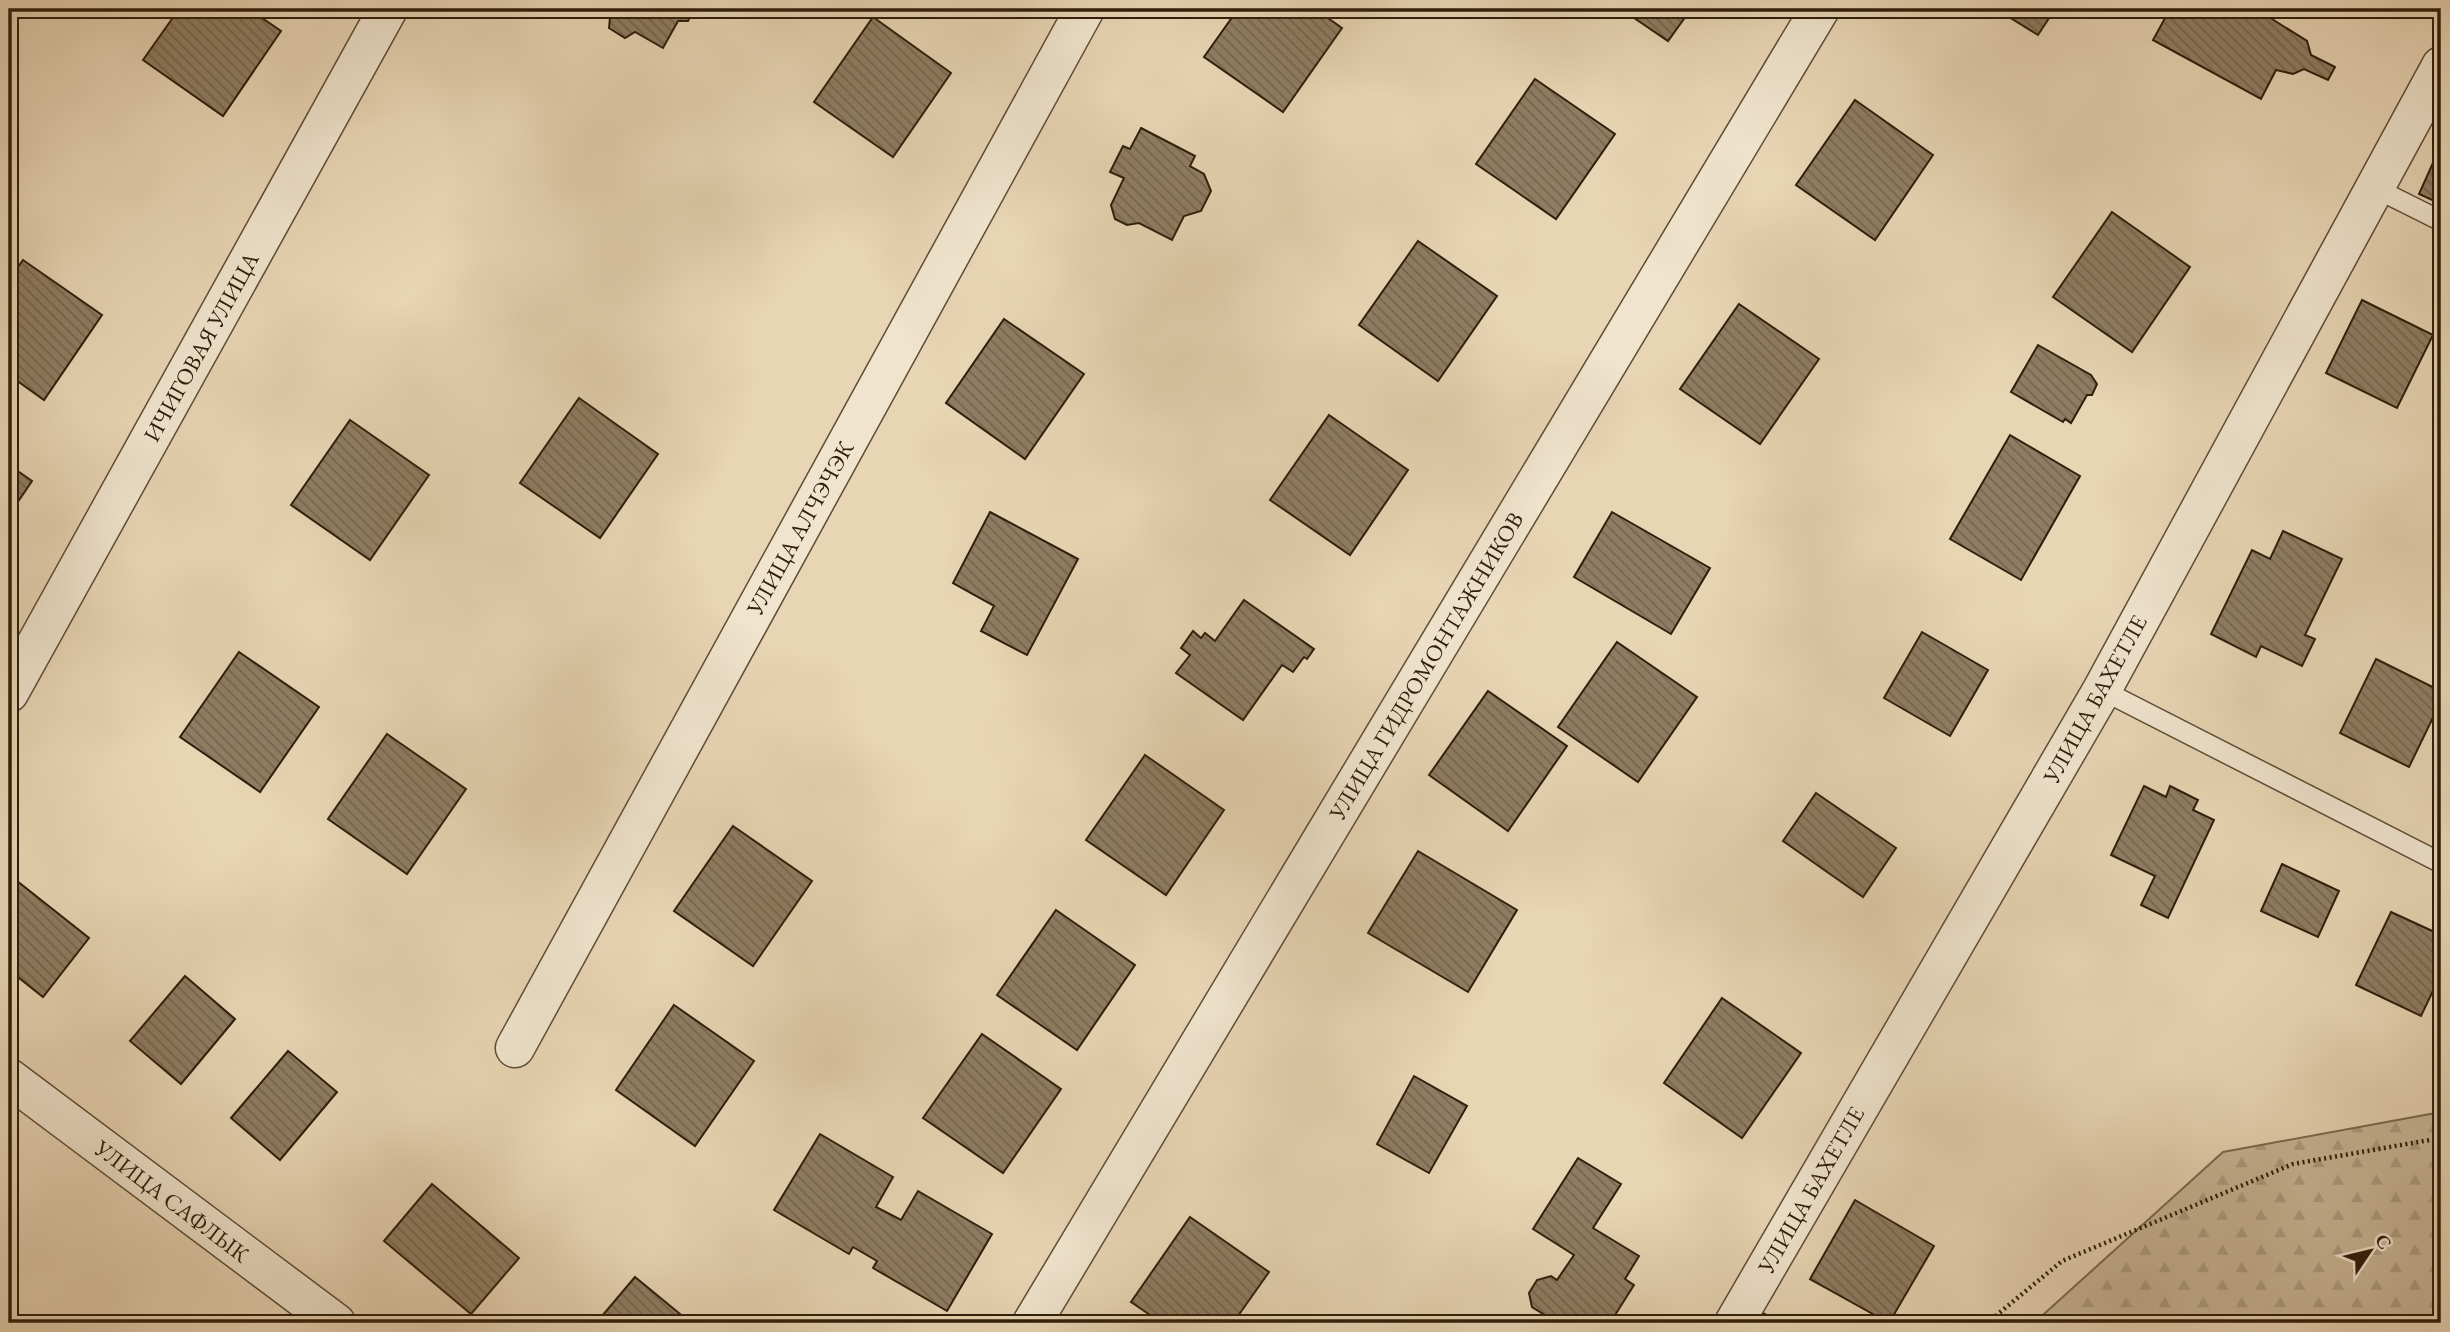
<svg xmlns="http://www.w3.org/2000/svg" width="2450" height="1332" font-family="'EB Garamond',serif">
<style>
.forest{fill:url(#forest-firs);stroke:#7c6a51;stroke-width:2}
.building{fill:url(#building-back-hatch);stroke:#2f1e0b;stroke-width:2}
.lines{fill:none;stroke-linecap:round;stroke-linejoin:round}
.service-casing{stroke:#5d4c35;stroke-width:22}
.minor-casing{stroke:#5d4c35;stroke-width:41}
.path{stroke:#2f1e0b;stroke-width:4.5;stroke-dasharray:2 3.5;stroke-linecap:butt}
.service{stroke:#f0e4ce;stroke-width:19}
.minor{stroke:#f0e4ce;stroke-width:38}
.labels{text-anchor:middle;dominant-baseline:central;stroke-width:6;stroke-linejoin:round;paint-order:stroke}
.street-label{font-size:23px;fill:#2f1e0b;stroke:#f0e4ce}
</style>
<defs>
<pattern id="forest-firs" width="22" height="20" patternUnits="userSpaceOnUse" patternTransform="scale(1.75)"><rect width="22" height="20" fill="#c9b697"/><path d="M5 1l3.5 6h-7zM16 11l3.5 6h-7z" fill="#ad9c81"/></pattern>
<pattern id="building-back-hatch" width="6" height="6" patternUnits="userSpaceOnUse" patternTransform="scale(1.75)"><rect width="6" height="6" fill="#8f7d63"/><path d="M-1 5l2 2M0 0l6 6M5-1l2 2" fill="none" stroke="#756650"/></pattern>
</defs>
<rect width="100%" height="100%" fill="#e8d5b4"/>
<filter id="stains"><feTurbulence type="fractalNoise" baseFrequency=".00286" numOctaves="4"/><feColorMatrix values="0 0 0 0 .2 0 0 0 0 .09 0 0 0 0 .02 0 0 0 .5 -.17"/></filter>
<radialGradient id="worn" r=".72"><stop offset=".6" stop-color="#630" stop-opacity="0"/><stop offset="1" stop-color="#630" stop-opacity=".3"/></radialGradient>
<polygon class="forest" points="2441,1112 2441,1323 2034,1323 2223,1152"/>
<g class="building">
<polygon points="179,9 249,9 281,31 223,116 143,60"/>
<polygon points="596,9 694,9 688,21 678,21 663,48 635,32 625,38 609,28 610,17"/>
<polygon points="1238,9 1315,9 1342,28 1283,112 1204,57"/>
<polygon points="1621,9 1691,9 1668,41"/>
<polygon points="1996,9 2055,9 2038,35"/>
<polygon points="2170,9 2277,9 2272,19 2307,41 2311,55 2335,67 2328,80 2304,69 2293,74 2276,70 2261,99 2153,40"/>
<polygon points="873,17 951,73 893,157 814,102"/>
<polygon points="1535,79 1615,134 1556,219 1476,164"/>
<polygon points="1855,100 1933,155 1875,240 1796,185"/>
<polygon points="1141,128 1195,156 1190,166 1204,174 1211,191 1201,211 1184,216 1172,240 1139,223 1127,225 1115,219 1111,205 1124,178 1110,172 1123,146 1130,149"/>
<polygon points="2441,145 2441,204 2419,194"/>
<polygon points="2112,212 2190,267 2132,352 2053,297"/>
<polygon points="1418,241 1497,296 1438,381 1359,325"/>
<polygon points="23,260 102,315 44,400 9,375 9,280"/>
<polygon points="2362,300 2433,335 2397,408 2326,373"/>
<polygon points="1739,304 1819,359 1760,444 1680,389"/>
<polygon points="1004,319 1084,374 1025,459 946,403"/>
<polygon points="2038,345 2091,375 2097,384 2092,395 2087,395 2071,423 2065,419 2063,422 2011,392"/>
<polygon points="579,398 658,454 600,538 520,483"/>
<polygon points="1329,415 1408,470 1350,555 1270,500"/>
<polygon points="350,420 429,475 370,560 291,505"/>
<polygon points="2010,435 2080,476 2021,580 1950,539"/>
<polygon points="9,465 32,481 9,515"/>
<polygon points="990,512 1078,559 1027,655 981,631 994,606 953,583"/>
<polygon points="1612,512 1710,568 1671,634 1574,577"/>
<polygon points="2283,531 2342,559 2305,635 2315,639 2302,666 2261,646 2256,657 2211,634 2252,550 2270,559"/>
<polygon points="1244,600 1314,649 1307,659 1304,657 1293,672 1282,665 1243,720 1176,673 1190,655 1181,648 1193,631 1201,638 1205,633 1215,641"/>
<polygon points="1922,632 1988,670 1950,736 1884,698"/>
<polygon points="1617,642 1697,697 1638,782 1558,727"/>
<polygon points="239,652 319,707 260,792 180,737"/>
<polygon points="2376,659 2441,691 2441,701 2409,767 2340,733"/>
<polygon points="1488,691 1567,746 1508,831 1429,775"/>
<polygon points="387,734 466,789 407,874 328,819"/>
<polygon points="1145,755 1224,810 1166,895 1086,840"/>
<polygon points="2144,786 2166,797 2170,786 2198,800 2193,810 2214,820 2168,918 2141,905 2155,876 2111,855"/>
<polygon points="1816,793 1896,848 1863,897 1783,841"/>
<polygon points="733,826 812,881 753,966 674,911"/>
<polygon points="1418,851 1517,910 1468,992 1368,933"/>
<polygon points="2282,864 2339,891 2318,937 2261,911"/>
<polygon points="12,877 89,938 43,997 9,970 9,881"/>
<polygon points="1056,910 1135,965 1077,1050 997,995"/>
<polygon points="2391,912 2441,935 2441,974 2421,1016 2356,985"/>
<polygon points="185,976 235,1019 181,1084 130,1041"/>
<polygon points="1722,998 1801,1053 1742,1138 1664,1083"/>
<polygon points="674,1005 754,1061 695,1146 616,1090"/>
<polygon points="982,1034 1061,1089 1003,1173 923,1118"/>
<polygon points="288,1051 337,1092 280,1160 231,1118"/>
<polygon points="1414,1076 1467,1106 1429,1173 1377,1144"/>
<polygon points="820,1134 893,1177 876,1207 901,1220 918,1191 992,1234 947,1311 873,1268 877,1261 853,1247 849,1254 774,1210"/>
<polygon points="1578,1158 1621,1184 1593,1228 1639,1256 1625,1279 1634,1285 1610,1323 1558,1323 1532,1307 1529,1293 1537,1280 1551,1276 1557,1280 1574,1255 1533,1229"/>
<polygon points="432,1184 519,1258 471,1314 384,1241"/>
<polygon points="1855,1200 1934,1246 1889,1323 1810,1279"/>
<polygon points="1190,1217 1269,1272 1233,1323 1162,1323 1131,1302"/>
<polygon points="635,1277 691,1323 596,1323"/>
<polygon points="1761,1312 1781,1323 1755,1323"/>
</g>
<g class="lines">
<g class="service-casing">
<g id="service">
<polyline points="2375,188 2441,221"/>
<polyline points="2102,690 2441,863"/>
</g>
</g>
<g class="minor-casing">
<g id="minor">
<polyline points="9,693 388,9"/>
<polyline points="515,1048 1085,9"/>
<polyline points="9,1078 336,1323"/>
<polyline points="1032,1323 1820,9"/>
<polyline points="1734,1323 2102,690 2441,66"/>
</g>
</g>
<polyline class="path" points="1987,1323 2062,1261 2293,1164 2441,1138"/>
<use href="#service" class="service"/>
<use href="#minor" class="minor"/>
</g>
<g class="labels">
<g class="street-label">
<text transform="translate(201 347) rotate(-61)">ИЧИГОВАЯ УЛИЦА</text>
<text transform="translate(800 528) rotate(-61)">УЛИЦА АЛЧЭЧЭК</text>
<text transform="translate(1426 666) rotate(-59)">УЛИЦА ГИДРОМОНТАЖНИКОВ</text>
<text transform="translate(2095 699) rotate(-61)">УЛИЦА БАХЕТЛЕ</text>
<text transform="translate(1811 1190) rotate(-60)">УЛИЦА БАХЕТЛЕ</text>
<text transform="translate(172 1201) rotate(37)">УЛИЦА САФЛЫК</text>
</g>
</g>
<rect width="2450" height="1332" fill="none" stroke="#e8d5b4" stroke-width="35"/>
<rect x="10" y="10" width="2429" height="1311" fill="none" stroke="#2f1e0b" stroke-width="3.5"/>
<rect x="18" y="18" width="2415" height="1297" fill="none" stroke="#2f1e0b" stroke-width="2"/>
<g transform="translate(2370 1251) rotate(55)" stroke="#f0e4ce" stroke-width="5" paint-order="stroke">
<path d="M0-5L12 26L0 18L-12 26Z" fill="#2f1e0b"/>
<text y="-10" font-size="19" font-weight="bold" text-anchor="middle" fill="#2f1e0b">С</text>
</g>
<rect width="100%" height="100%" filter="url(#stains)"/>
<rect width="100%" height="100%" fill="url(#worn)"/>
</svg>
